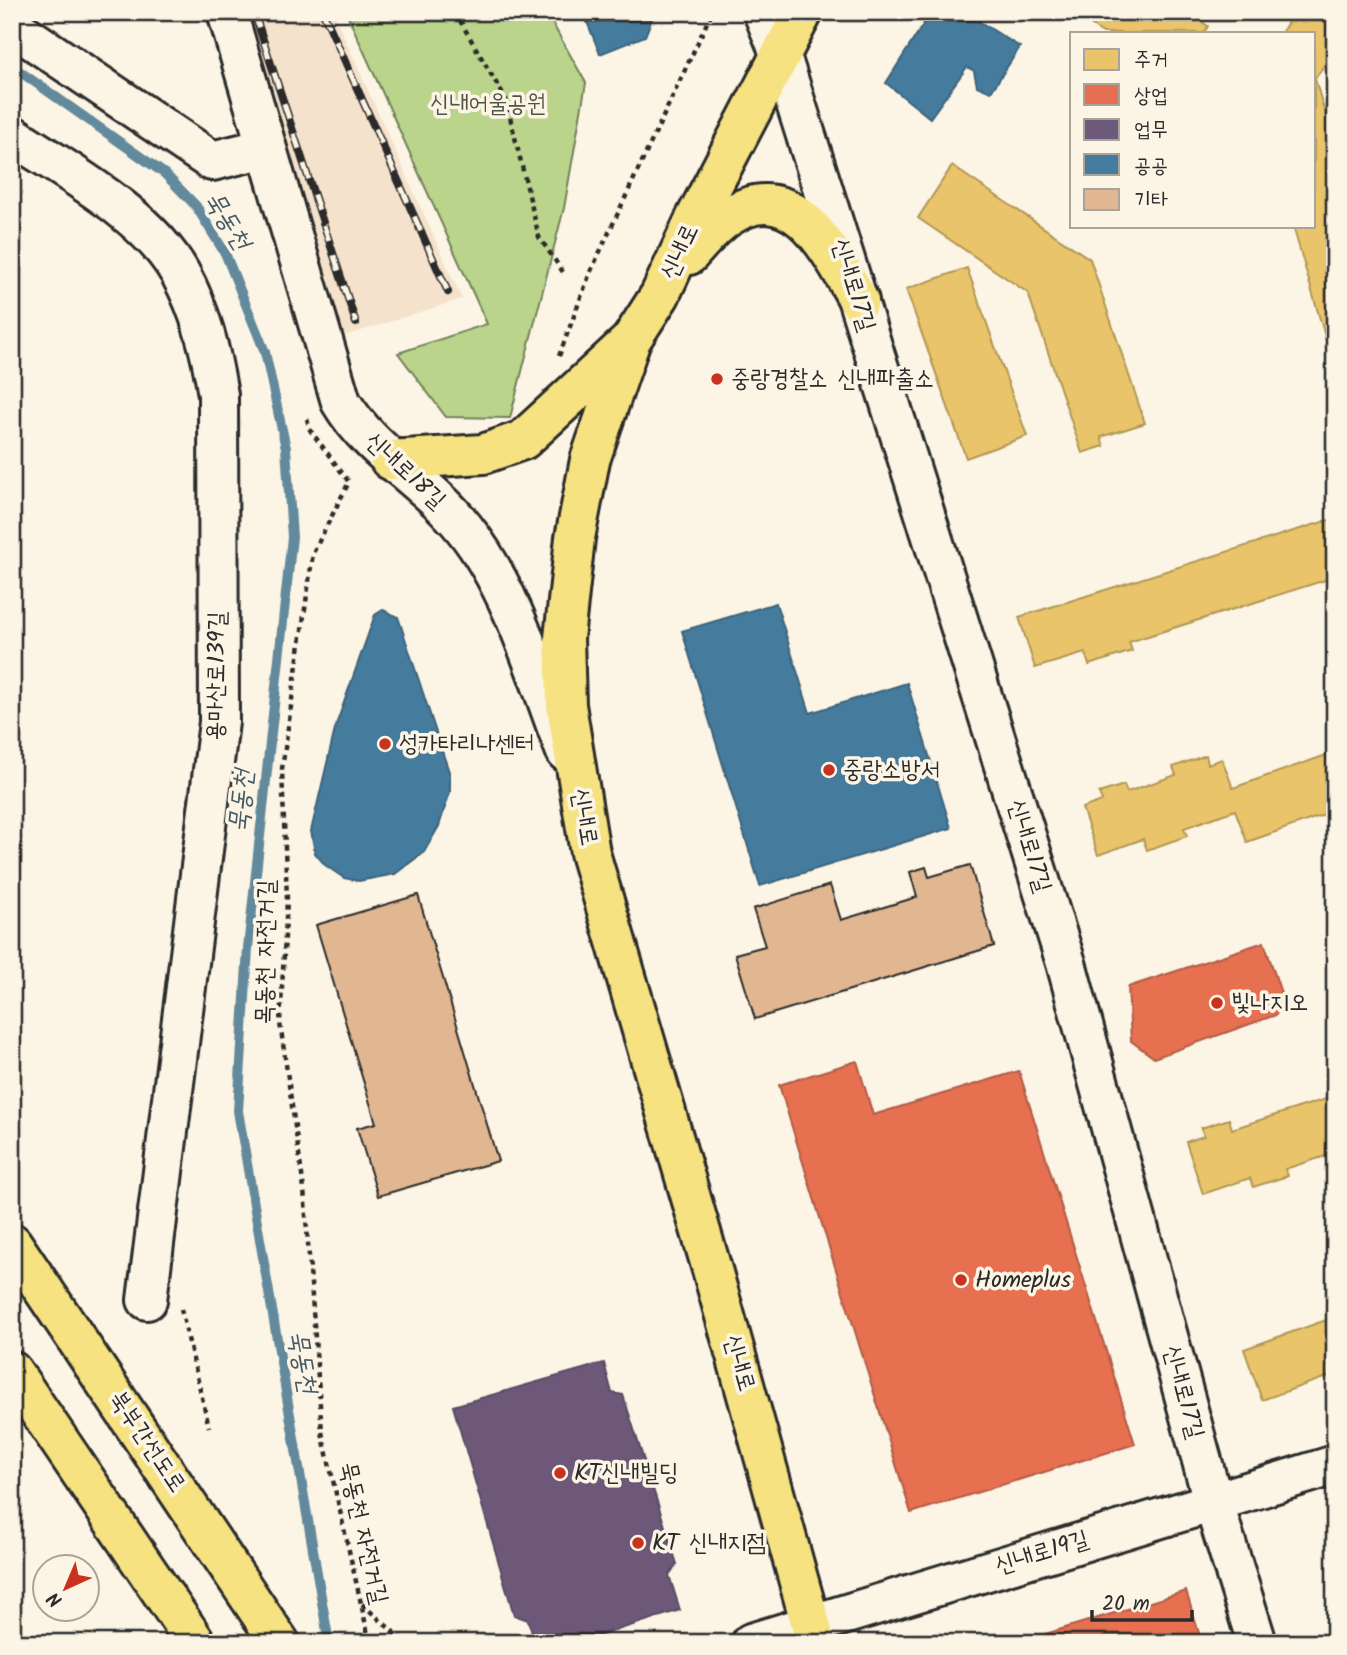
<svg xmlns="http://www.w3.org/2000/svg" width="1347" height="1655" font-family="Kalam,'Poor Story',sans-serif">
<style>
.built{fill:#f4e2cc}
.green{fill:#bad48b;stroke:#72805b;stroke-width:2}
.homes{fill:#e9c46a;stroke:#b09657;stroke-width:2}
.shops{fill:#e76f51;stroke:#af5b46;stroke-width:2}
.offices{fill:#6d597a;stroke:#594b62;stroke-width:2}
.public{fill:#457b9d;stroke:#3d637b;stroke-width:2}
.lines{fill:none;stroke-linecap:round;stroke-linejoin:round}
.stream{stroke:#628a9c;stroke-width:10}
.building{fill:#e1b791;stroke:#2b2b2b;stroke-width:2}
.minor-casing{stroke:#2b2b2b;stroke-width:44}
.major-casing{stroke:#2b2b2b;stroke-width:44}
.highway-casing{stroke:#2b2b2b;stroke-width:44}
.path{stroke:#2b2b2b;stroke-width:4.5;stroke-dasharray:5 5;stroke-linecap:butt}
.minor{stroke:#fcf5e5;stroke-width:38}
.major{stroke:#f6e281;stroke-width:38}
.highway{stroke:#f6e281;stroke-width:38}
.rail-casing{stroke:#2b2b2b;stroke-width:8}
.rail{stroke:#fcf5e5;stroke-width:5;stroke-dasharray:16;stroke-linecap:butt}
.poi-dot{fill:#c8321e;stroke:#fcf5e5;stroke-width:2.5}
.labels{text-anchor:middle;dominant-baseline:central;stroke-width:7;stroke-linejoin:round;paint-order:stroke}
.park-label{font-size:24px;fill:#4f5543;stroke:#fcf5e5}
.street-label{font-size:24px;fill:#2b2b2b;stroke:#fcf5e5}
.poi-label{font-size:24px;fill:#2b2b2b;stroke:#fcf5e5;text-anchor:start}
.water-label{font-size:26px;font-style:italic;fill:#475b64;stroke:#fcf5e5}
</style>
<rect width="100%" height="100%" fill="#fcf5e5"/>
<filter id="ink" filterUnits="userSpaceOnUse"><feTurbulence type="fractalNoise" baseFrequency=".0143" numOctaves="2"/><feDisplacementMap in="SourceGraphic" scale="14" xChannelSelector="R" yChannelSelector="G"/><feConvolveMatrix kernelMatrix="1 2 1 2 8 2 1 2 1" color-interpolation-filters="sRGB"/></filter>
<g filter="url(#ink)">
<polygon class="built" points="233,12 333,12 462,299 345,336 287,185"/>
<polygon class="green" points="346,12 546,12 586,83 564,208 510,418 446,417 398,353 487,324"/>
<g class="homes">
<polygon points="1070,12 1186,12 1208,26 1204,33 1103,33"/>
<polygon points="1295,12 1335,12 1335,49 1315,79 1335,147 1335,355 1331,357 1293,226 1314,226 1314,33 1281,33"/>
<polygon points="952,166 1090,259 1145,423 1101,437 1104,446 1082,453 1028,293 918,218"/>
<polygon points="967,268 1027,436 966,458 906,289"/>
<polygon points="1335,518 1335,577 1129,642 1132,651 1089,665 1085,653 1035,668 1019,617"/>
<polygon points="1335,752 1335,811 1247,842 1235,810 1184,828 1187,836 1147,850 1143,839 1098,855 1082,808 1102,801 1099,793 1124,785 1127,792 1176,775 1173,767 1206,755 1208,764 1222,759 1233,788"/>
<polygon points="1335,1096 1335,1153 1285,1169 1288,1176 1253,1187 1250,1178 1203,1194 1186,1142 1204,1136 1201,1128 1229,1119 1232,1129"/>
<polygon points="1335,1317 1335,1374 1262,1400 1244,1349"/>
</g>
<g class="shops">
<polygon points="1264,942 1283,999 1276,1015 1154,1058 1131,1041 1128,987"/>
<polygon points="857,1061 873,1115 1019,1071 1135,1444 911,1513 779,1085"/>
<polygon points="1186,1591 1202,1643 1016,1643"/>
</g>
<polygon class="offices" points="604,1363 612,1393 623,1395 677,1564 669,1575 680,1610 576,1643 535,1643 528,1620 514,1615 453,1406"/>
<g class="public">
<polygon points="583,12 655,12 645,36 600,54"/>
<polygon points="931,12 964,12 1020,47 991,92 977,86 974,71 967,67 930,118 886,83"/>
<polygon points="776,603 810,713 907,683 951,828 760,886 682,631"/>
<polygon points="383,610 398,617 450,775 450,792 439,826 424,852 395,874 359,881 344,878 325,865 315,853 311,831 336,725 375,615"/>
</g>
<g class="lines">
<polyline class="stream" points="12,66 165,174 196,206 225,253 265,352 286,448 292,537 248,948 238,1111 329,1643"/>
</g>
<g class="building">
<polygon points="970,865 994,946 755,1019 735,954 765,946 753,909 830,885 841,920 917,897 910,872 926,867 929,877"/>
<polygon points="418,895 498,1161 378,1196 357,1128 376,1123 316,925"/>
</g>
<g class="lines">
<g class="minor-casing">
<g id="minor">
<path d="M 227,12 L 341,402 C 372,454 427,481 464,528 C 512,587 539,682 566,752"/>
<polyline points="763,12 781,56 1066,963 1213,1501 1257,1643"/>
<polyline points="12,26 212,161 266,148"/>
<path d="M 12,135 C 67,172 147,214 180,273 C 201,311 211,352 218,395 L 219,722 L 147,1300"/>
<polyline points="751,1643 1335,1465"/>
</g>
</g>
<g class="major-casing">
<g id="major">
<polyline points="803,12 696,217 660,295 631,340 590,460 575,538 564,638 566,705 590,853 713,1273 816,1643"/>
<path d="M 689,255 C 701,242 713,227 728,217 C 795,172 832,255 859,301"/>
<polyline points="390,460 483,454 523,440 627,344"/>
</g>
</g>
<g class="highway-casing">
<g id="highway">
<polyline points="12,1243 280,1643"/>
<polyline points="12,1371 196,1643"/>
</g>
</g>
<g class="path">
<polyline points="455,12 506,100 539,237 565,275"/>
<polyline points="559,356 590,273 712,12"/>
<polyline points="307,419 310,430 349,482 313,553 282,769 287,900 280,1023 304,1189 322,1432 370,1643"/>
<polyline points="181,1309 209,1427"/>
<polyline points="362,1604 406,1643"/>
</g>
<use href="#minor" class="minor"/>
<use href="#major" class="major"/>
<use href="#highway" class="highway"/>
<g class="rail-casing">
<g id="rail">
<polyline points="254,12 356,323"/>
<polyline points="323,12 448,292"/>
</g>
</g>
<use href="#rail" class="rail"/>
</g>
</g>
<g class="poi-dot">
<circle cx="717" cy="379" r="7"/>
<circle cx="385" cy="744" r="7"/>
<circle cx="829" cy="770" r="7"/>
<circle cx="1217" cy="1003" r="7"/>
<circle cx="961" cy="1280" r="7"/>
<circle cx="560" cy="1473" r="7"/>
<circle cx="638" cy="1543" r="7"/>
</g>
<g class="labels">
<g class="park-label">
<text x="488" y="104">신내어울공원</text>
</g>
<g class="street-label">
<text transform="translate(680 252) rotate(-65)">신내로</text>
<text transform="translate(853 285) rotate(73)">신내로17길</text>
<text transform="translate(405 471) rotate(43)">신내로18길</text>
<text transform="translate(217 676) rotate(-89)">용마산로139길</text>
<text transform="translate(584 817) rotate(80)">신내로</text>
<text transform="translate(1029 846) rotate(73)">신내로17길</text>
<text transform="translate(266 952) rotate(-89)">목동천 자전거길</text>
<text transform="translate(739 1363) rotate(74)">신내로</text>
<text transform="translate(1183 1392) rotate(75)">신내로17길</text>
<text transform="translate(147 1442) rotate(56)">북부간선도로</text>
<text transform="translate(363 1533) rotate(77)">묵동천 자전거길</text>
<text transform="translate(1042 1553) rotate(-17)">신내로19길</text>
</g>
<g class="poi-label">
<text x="731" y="379">중랑경찰소 신내파출소</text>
<text x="399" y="744">성카타리나센터</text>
<text x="843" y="770">중랑소방서</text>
<text x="1231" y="1003">빛나지오</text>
<text x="975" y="1280">Homeplus</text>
<text x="574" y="1473">KT신내빌딩</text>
<text x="652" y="1543">KT 신내지점</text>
</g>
<g class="water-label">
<text transform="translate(227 221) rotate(58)">묵동천</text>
<text transform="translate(242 801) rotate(-84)">묵동천</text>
<text transform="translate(302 1362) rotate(80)">묵동천</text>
</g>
</g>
<rect width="1347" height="1655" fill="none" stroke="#fcf5e5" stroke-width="42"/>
<rect x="21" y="21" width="1305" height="1613" fill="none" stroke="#2b2b2b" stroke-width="2.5" filter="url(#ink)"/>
<rect x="1070" y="32" width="245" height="196" fill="#fcf5e5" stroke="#a8a49b" stroke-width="2"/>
<rect x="1084" y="49" width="35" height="21" fill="#e9c46a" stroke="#a8a49b" stroke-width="2"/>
<text x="1134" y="66" font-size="21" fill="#2b2b2b">주거</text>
<rect x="1084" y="84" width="35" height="21" fill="#e76f51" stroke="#a8a49b" stroke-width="2"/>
<text x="1134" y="102" font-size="21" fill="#2b2b2b">상업</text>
<rect x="1084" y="119" width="35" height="21" fill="#6d597a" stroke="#a8a49b" stroke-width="2"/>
<text x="1134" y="136" font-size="21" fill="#2b2b2b">업무</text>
<rect x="1084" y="154" width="35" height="21" fill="#457b9d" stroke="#a8a49b" stroke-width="2"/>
<text x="1134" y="172" font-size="21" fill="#2b2b2b">공공</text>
<rect x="1084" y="189" width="35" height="21" fill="#e1b791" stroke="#a8a49b" stroke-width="2"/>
<text x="1134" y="206" font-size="21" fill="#2b2b2b">기타</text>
<g transform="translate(66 1588) rotate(224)"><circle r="33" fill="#fcf5e5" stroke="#a8a49b" stroke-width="2"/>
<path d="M0-5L12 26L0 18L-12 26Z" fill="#c8321e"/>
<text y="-10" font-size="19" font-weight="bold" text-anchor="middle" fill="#2b2b2b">N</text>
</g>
<path d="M1092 1610v10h100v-10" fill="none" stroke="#2b2b2b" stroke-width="3.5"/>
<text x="1102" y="1610" font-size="21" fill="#2b2b2b" stroke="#fcf5e5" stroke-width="5" paint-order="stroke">20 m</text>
</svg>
